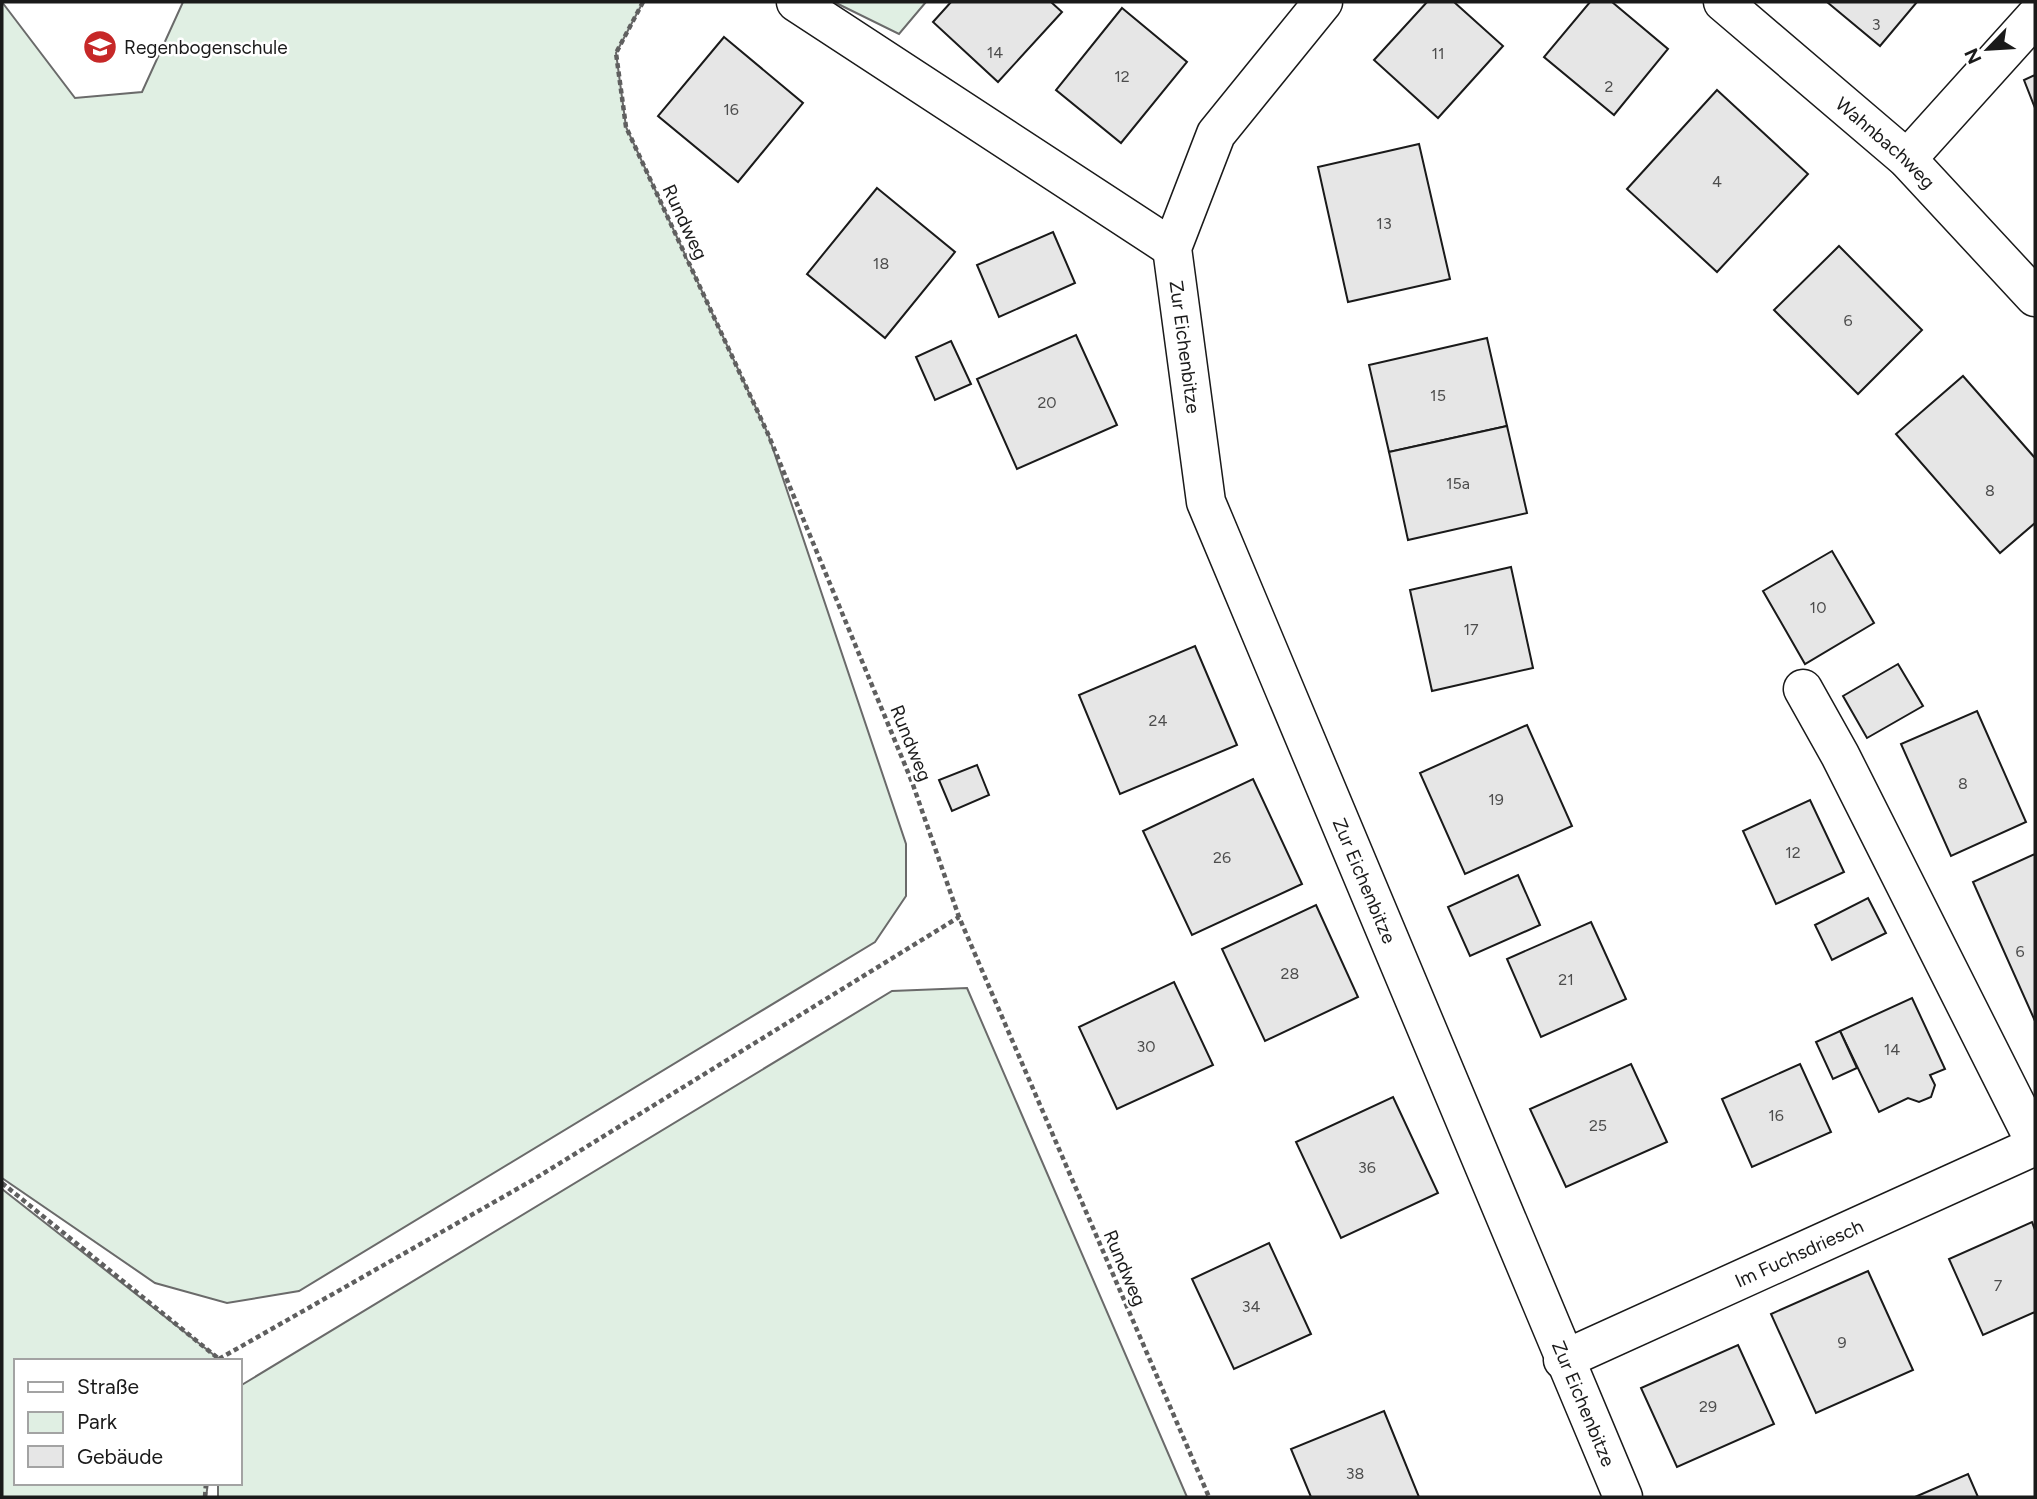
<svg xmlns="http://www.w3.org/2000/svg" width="2037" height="1499" font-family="Figtree,sans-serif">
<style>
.green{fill:#e0efe3;stroke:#6a6a6a;stroke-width:2}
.building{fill:#e6e6e6;stroke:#1a1a1a;stroke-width:2}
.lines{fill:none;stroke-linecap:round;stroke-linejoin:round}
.minor-casing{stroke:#1a1a1a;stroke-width:41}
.path{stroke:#5f5f5f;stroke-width:4.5;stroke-dasharray:5 3.5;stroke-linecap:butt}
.minor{stroke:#fff;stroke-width:38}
.labels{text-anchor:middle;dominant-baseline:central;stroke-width:5;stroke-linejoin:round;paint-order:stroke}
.number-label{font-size:16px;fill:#4d4d4d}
.poi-label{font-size:19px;fill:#1a1a1a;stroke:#fff;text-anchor:start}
.street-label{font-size:19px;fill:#1a1a1a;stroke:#fff}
</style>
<rect width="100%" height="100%" fill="#fff"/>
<g class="green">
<polygon points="2,2 75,98 142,92 183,2 643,2 616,53 626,127 768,434 906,844 906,896 875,942 299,1291 227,1303 155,1283 2,1178"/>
<polygon points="834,2 926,2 899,34"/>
<polygon points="967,988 1187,1497 218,1497 218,1483 240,1483 240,1386 892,991"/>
<polygon points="2,1189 219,1359 16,1361 16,1483 208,1483 206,1497 2,1497"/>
</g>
<g class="building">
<polygon points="951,2 1051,2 1062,12 998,82 933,22"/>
<polygon points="1427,2 1454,2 1503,46 1438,118 1374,60"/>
<polygon points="1590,2 1612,2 1668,49 1614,115 1544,57"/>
<polygon points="1827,2 1917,2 1880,46"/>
<polygon points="1122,8 1187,62 1121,143 1056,90"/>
<polygon points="724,37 803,103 738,182 658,116"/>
<polygon points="2035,75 2035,108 2024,80"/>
<polygon points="1717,90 1808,174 1717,272 1627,189"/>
<polygon points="1419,144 1450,279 1348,302 1318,167"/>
<polygon points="877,188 955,252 885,338 807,274"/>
<polygon points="1053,232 1075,283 999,317 977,265"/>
<polygon points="1839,246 1922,330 1858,394 1774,310"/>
<polygon points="1076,335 1117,425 1017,469 977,379"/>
<polygon points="1487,338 1507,426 1389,452 1369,365"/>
<polygon points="951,341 971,384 935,400 916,357"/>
<polygon points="1963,376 2035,458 2035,523 2000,553 1896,434"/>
<polygon points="1507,426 1527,513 1408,540 1389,452"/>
<polygon points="1832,551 1874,623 1805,664 1763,591"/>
<polygon points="1511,567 1533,668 1432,691 1410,590"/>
<polygon points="1195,646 1237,745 1120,794 1079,695"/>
<polygon points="1898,664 1923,706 1867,738 1843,696"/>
<polygon points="1977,711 2026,822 1951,856 1901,744"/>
<polygon points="1527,725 1572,826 1465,874 1420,773"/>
<polygon points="977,765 989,795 952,811 939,780"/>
<polygon points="1253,779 1302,884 1192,935 1143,831"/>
<polygon points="1810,800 1844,872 1776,904 1743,831"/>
<polygon points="2035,854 2035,1021 1973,882"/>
<polygon points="1518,875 1540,925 1470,956 1448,907"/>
<polygon points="1868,898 1886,933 1832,960 1815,925"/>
<polygon points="1316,905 1358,997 1265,1041 1222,949"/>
<polygon points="1591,922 1626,999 1541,1037 1507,959"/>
<polygon points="1174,982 1213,1065 1117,1109 1079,1027"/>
<polygon points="1912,998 1945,1069 1930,1075 1935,1085 1931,1097 1919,1102 1908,1098 1879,1112 1840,1031"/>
<polygon points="1840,1031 1857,1068 1833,1079 1816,1042"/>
<polygon points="1631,1064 1667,1142 1566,1187 1530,1109"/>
<polygon points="1800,1064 1831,1132 1752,1167 1722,1099"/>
<polygon points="1393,1097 1438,1193 1341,1238 1296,1142"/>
<polygon points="2032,1222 2035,1230 2035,1312 1983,1335 1949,1259"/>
<polygon points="1269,1243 1311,1334 1234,1369 1192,1279"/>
<polygon points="1868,1271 1913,1370 1816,1413 1771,1314"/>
<polygon points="1738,1345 1774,1424 1677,1467 1641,1388"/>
<polygon points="1384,1411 1419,1497 1311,1497 1291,1449"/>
<polygon points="1968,1474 1978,1497 1915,1497"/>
</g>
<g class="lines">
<g class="minor-casing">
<g id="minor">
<polyline points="796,2 1172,248"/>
<path id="s1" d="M 1323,2 L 1216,134 L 1172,248 L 1206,502 L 1623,1497"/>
<path id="s2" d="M 1723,2 L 1907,159 L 2035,297"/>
<polyline points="1907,159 2035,17"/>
<polyline points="1803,689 1840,755 2035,1142"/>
<path id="s3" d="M 1563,1360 L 2035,1146"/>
</g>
</g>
<g class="path">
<polyline points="643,2 616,53 626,127 768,434 912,782 959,917 1209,1497"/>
<polyline points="2,1183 219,1359"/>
<polyline points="219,1359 531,1181 959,917"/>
<polyline points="205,1497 206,1483"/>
</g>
<use href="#minor" class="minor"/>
</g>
<defs>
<g id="school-disc" transform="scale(1.75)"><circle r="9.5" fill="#c62828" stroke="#fff"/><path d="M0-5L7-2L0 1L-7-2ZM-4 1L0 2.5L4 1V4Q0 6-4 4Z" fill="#fff"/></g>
</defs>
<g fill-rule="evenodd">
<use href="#school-disc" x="100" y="47"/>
</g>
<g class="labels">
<g class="number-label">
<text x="1876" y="24">3</text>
<text x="995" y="52">14</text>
<text x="1438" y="53">11</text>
<text x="1122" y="76">12</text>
<text x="1609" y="86">2</text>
<text x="731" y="109">16</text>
<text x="1717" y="181">4</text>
<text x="1384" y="223">13</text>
<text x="881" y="263">18</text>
<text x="1848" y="320">6</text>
<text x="1438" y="395">15</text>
<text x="1047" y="402">20</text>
<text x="1458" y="483">15a</text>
<text x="1990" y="490">8</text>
<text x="1818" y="607">10</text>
<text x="1471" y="629">17</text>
<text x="1158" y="720">24</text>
<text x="1963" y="783">8</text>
<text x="1496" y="799">19</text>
<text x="1793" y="852">12</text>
<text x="1222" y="857">26</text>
<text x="2020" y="951">6</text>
<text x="1290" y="973">28</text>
<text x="1566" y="979">21</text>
<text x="1146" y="1046">30</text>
<text x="1892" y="1049">14</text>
<text x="1776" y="1115">16</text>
<text x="1598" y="1125">25</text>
<text x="1367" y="1167">36</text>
<text x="1998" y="1285">7</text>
<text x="1251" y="1306">34</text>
<text x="1842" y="1342">9</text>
<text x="1708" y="1406">29</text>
<text x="1355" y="1473">38</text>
</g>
<g class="poi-label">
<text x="124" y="47">Regenbogenschule</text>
</g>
<g class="street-label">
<text stroke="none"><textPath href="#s2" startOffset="215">Wahnbachweg</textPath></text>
<text transform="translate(685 222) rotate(65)">Rundweg</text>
<text stroke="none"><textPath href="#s1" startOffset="392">Zur Eichenbitze</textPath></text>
<text transform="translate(911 743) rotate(68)">Rundweg</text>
<text stroke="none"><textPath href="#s1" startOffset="959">Zur Eichenbitze</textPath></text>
<text stroke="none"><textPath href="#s3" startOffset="259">Im Fuchsdriesch</textPath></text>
<text transform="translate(1125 1268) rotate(67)">Rundweg</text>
<text stroke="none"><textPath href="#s1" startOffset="1526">Zur Eichenbitze</textPath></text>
</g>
</g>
<rect width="2037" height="1499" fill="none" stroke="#1a1a1a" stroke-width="7"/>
<rect x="14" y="1359" width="228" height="126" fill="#ffffff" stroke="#a3a3a3" stroke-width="2"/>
<rect x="28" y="1382" width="35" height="10" fill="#ffffff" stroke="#a3a3a3" stroke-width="2"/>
<text x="77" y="1394" font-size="21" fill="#1a1a1a">Straße</text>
<rect x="28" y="1412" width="35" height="21" fill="#e0efe3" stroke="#a3a3a3" stroke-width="2"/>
<text x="77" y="1429" font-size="21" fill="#1a1a1a">Park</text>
<rect x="28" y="1446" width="35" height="21" fill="#e6e6e6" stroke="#a3a3a3" stroke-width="2"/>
<text x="77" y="1464" font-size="21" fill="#1a1a1a">Gebäude</text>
<g transform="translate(1988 49) rotate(245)" stroke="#ffffff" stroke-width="5" paint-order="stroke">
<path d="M0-5L12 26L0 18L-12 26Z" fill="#1a1a1a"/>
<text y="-10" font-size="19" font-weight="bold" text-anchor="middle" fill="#1a1a1a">N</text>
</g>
</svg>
